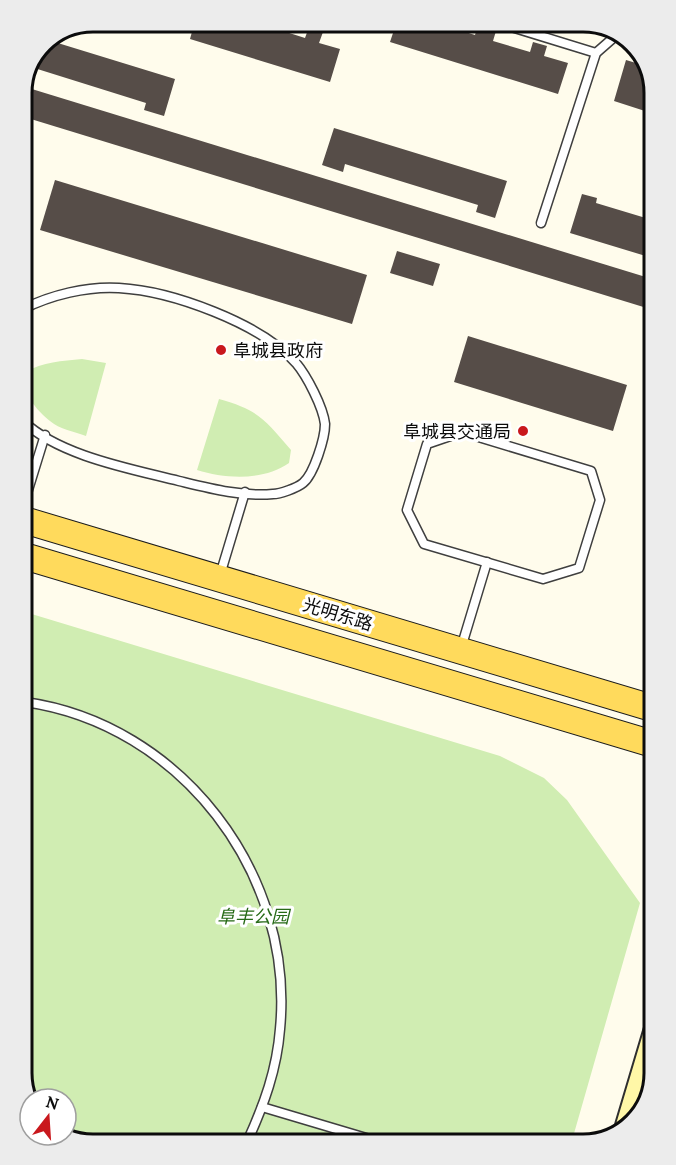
<svg xmlns="http://www.w3.org/2000/svg" width="676" height="1165" font-family="Lora,'Noto Sans SC',serif">
<style>
.green{fill:#d0edb2}
.building{fill:#564d48}
.lines{fill:none;stroke-linecap:round;stroke-linejoin:round}
.service-casing{stroke:#3f3f3f;stroke-width:11}
.secondary-casing{stroke:#2e2e2e;stroke-width:26}
.primary-casing{stroke:#1d1d1d;stroke-width:28}
.service{stroke:#fff;stroke-width:8}
.secondary{stroke:#fff7a7;stroke-width:22}
.primary{stroke:#ffda5c;stroke-width:26}
.poi-dot{fill:#c9181d;stroke:#fff;stroke-width:2}
.labels{text-anchor:middle;dominant-baseline:central;stroke-width:6;stroke-linejoin:round;paint-order:stroke}
.poi-label{font-size:18px;fill:#0c0c0c;stroke:#fff;text-anchor:start}
.street-label{font-size:18px;fill:#0c0c0c;stroke:#fff}
.park-label{font-size:18px;font-style:italic;fill:#276a17;stroke:#fff}
.rim{fill:none;stroke:#0c0c0c;stroke-width:3}
</style>
<rect width="100%" height="100%" fill="#fffcec"/>
<g class="green">
<path d="M 82,359 L 106,363 L 86,436 C 75,432 59,429 50,421 C 37,411 18,389 25,372 C 43,362 62,361 82,359 Z"/>
<path d="M 219,399 C 259,410 265,420 291,450 L 289,463 C 263,481 226,479 197,470 Z"/>
<polygon points="25,612 500,756 544,778 567,800 640,903 573,1137 88,1144 62,1135 66,1135 66,1099 30,1099 30,1106"/>
</g>
<g class="building">
<polygon points="195,21 249,21 267,27 269,21 286,21 283,31 305,38 309,27 323,32 319,43 340,49 330,82 190,39"/>
<polygon points="397,21 431,21 475,35 478,25 496,31 493,41 530,52 533,42 547,46 544,56 568,63 558,94 390,42"/>
<polygon points="48,40 175,79 164,116 144,110 146,103 31,67 42,42"/>
<polygon points="626,60 646,66 644,71 648,73 648,112 614,101"/>
<polygon points="22,86 649,278 650,309 21,116"/>
<polygon points="334,128 507,181 495,218 476,212 478,205 345,164 343,172 322,165"/>
<polygon points="55,180 367,275 352,324 40,230"/>
<polygon points="582,194 597,198 596,203 649,219 649,257 570,233"/>
<polygon points="397,251 440,264 433,286 390,273"/>
<polygon points="468,336 627,385 613,431 454,382"/>
</g>
<g class="lines">
<g class="service-casing">
<g id="service">
<polyline points="492,21 596,53"/>
<polyline points="541,223 596,53 612,39 615,30"/>
<path d="M 23,309 C 51,295 87,286 119,288 C 172,291 260,323 296,363 C 307,376 323,407 325,424 C 325,438 314,474 303,483 C 297,488 280,494 273,494 C 242,497 208,488 179,481 C 132,469 59,456 23,421"/>
<polygon points="462,432 591,471 600,500 579,568 543,579 424,544 407,510 427,444"/>
<polyline points="24,503 45,435"/>
<polyline points="220,575 245,492"/>
<polyline points="461,648 487,562"/>
<path d="M 25,702 C 181,724 295,874 280,1029 C 277,1069 264,1105 247,1142"/>
<polyline points="262,1107 373,1140"/>
</g>
</g>
<g class="secondary-casing">
<polyline id="secondary" points="627,1126 655,1032"/>
</g>
<g class="primary-casing">
<g id="primary">
<polyline points="24,520 652,708"/>
<polyline points="24,556 653,744"/>
</g>
</g>
<use href="#service" class="service"/>
<use href="#secondary" class="secondary"/>
<use href="#primary" class="primary"/>
</g>
<g class="poi-dot">
<circle cx="221" cy="350" r="6"/>
<circle cx="523" cy="431" r="6"/>
</g>
<g class="labels">
<g class="poi-label">
<text x="233" y="350">阜城县政府</text>
<text x="511" y="431" text-anchor="end">阜城县交通局</text>
</g>
<g class="street-label">
<text transform="translate(338 614) rotate(17)">光明东路</text>
</g>
<g class="park-label">
<text x="253" y="916">阜丰公园</text>
</g>
</g>
<path d="M0 0H676V1165H0ZM93 32H583A61 61 0 0 1 644 93V1073A61 61 0 0 1 583 1134H93A61 61 0 0 1 32 1073V93A61 61 0 0 1 93 32Z" fill="#ececec" fill-rule="evenodd"/>
<path class="rim" d="M93 32H583A61 61 0 0 1 644 93V1073A61 61 0 0 1 583 1134H93A61 61 0 0 1 32 1073V93A61 61 0 0 1 93 32Z"/>
<g transform="translate(48 1117) rotate(17)"><circle r="28" fill="#ffffff" stroke="#9e9e9e" stroke-width="1.5"/>
<path d="M0-4.5L10 22L0 15L-10 22Z" fill="#c9181d"/>
<text y="-9" font-size="16" font-weight="bold" text-anchor="middle" fill="#0c0c0c">N</text>
</g>
</svg>
